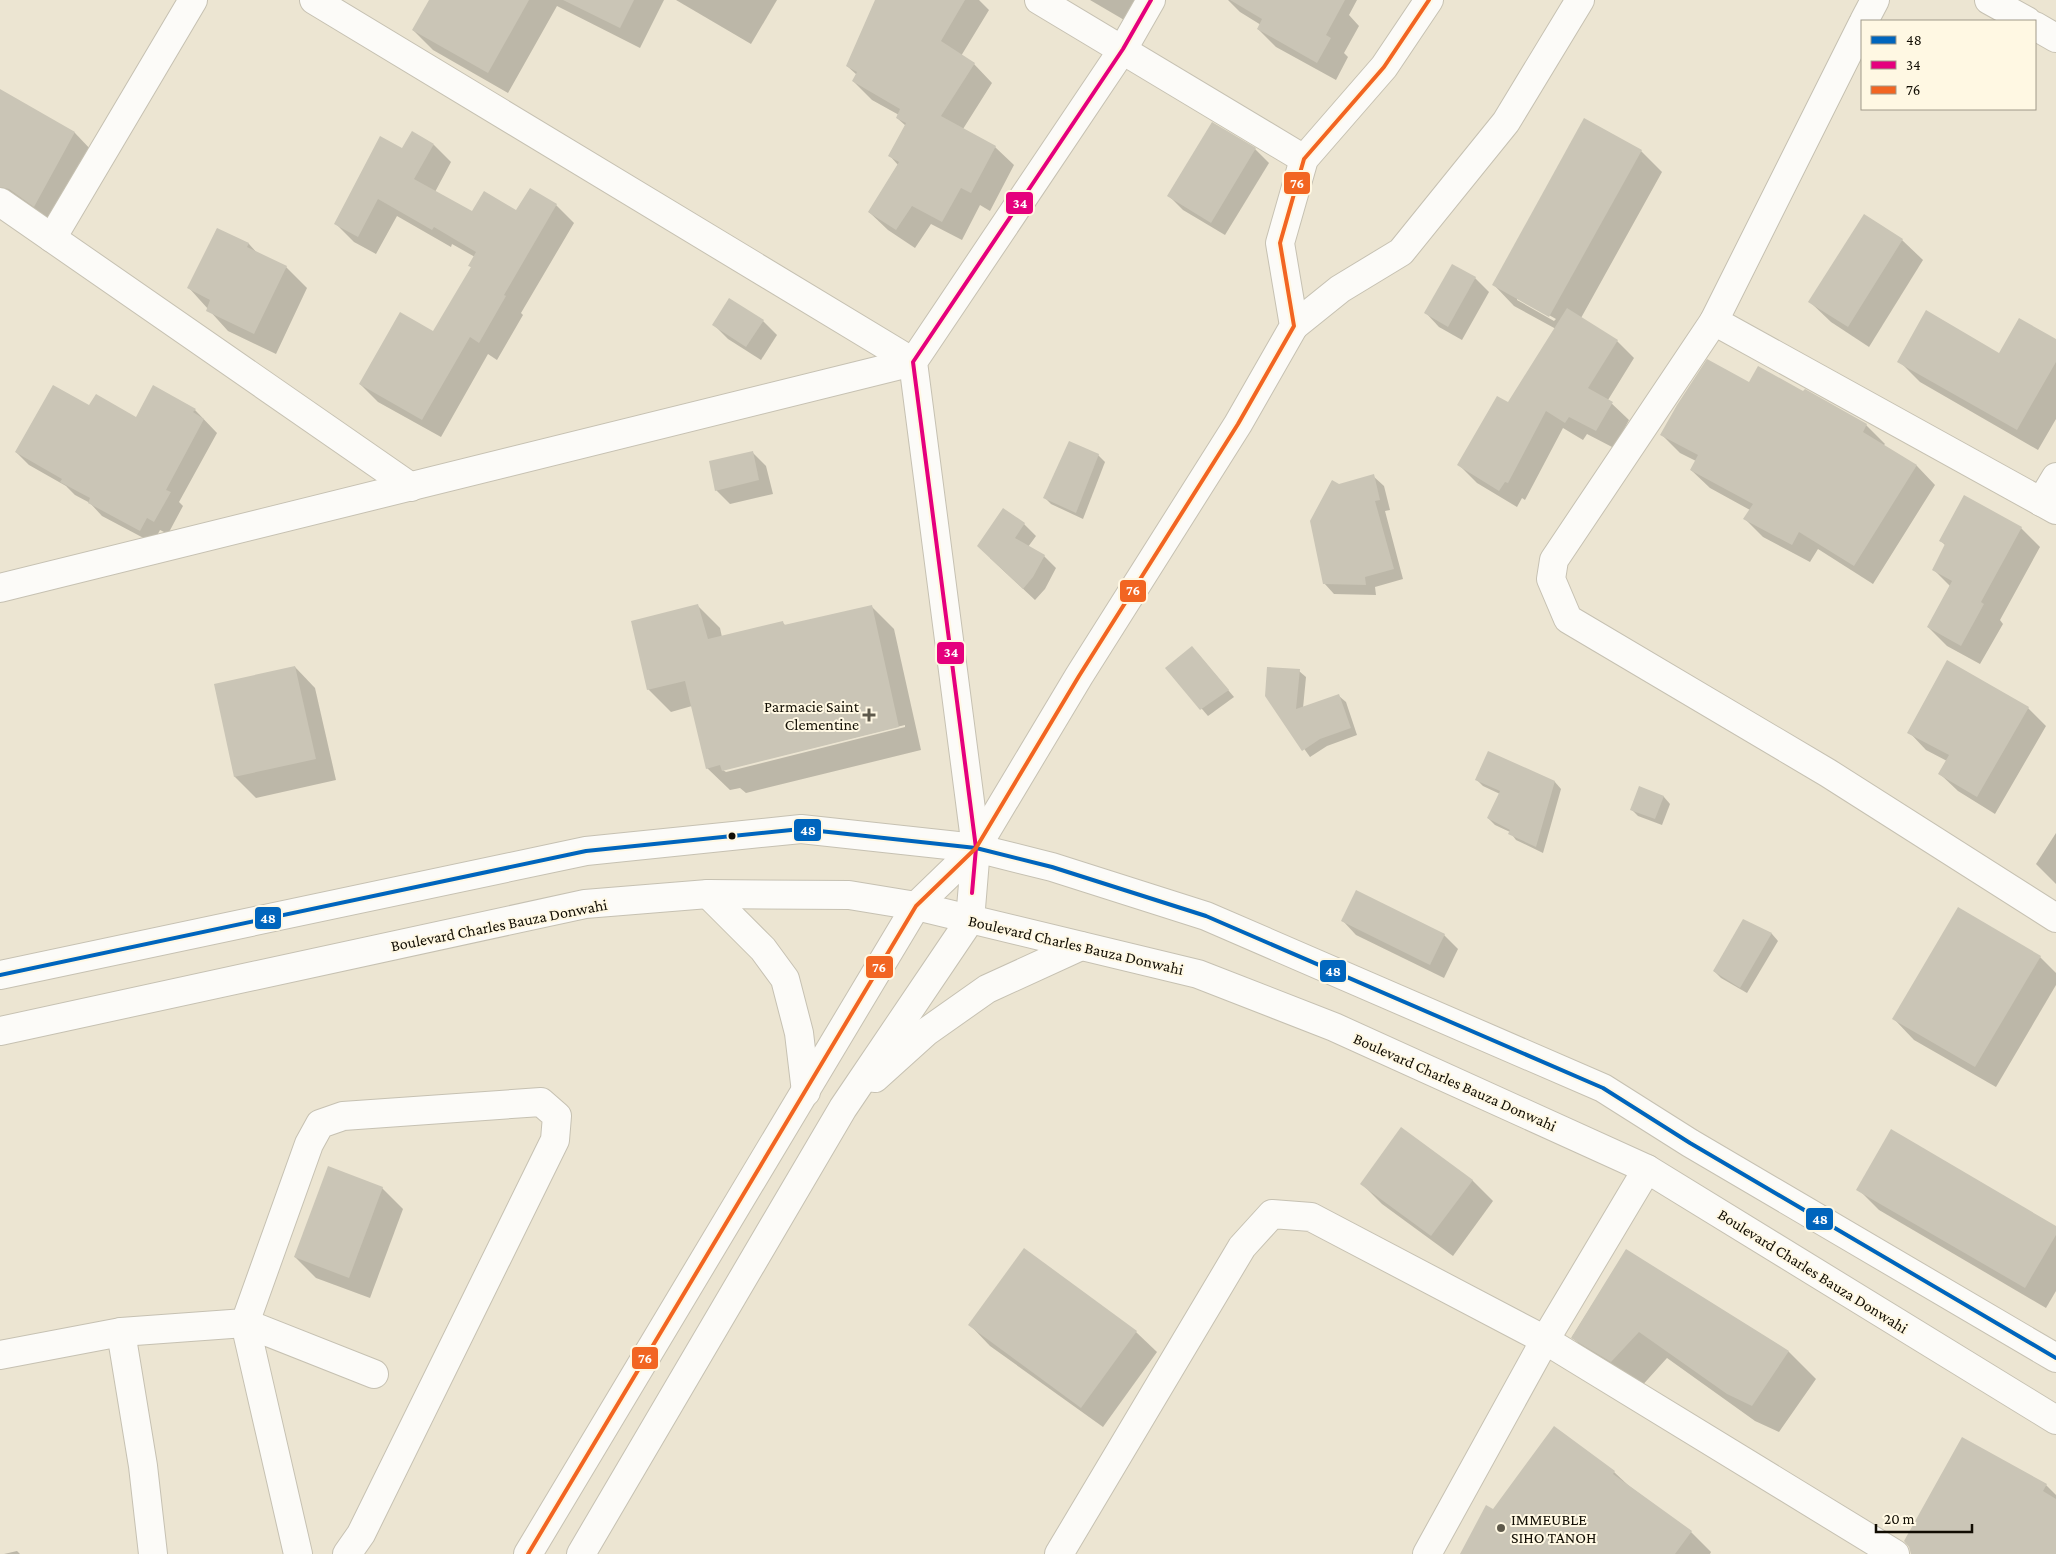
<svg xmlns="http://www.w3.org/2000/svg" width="2056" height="1554" font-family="'Crimson Pro',serif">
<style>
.shadow{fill:#0003;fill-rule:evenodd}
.building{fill:#cac5b6}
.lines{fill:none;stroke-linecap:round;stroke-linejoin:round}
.minor-casing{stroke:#c6c1b2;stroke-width:30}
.secondary-casing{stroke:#c6c1b2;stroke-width:30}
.minor{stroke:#fcfbf8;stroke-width:28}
.secondary{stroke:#fcfbf8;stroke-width:28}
.bus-1-casing{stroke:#fff8e3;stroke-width:8}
.bus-2-casing{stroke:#fff8e3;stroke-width:8}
.bus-3-casing{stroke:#fff8e3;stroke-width:8}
.bus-1{stroke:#0065bd;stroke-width:4}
.bus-2{stroke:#e5007d;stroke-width:4}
.bus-3{stroke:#f26522;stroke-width:4}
.poi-dot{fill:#5e594b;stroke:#fff8e3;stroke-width:2}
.bus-dot{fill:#110d03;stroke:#fff8e3;stroke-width:2}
.labels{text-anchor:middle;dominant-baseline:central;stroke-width:4;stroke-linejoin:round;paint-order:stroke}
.poi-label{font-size:16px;fill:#110d03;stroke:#fff8e3;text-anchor:end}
.street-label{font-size:16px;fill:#110d03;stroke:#fff8e3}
.line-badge{stroke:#fff8e3;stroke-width:2}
.badge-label{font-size:14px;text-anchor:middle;font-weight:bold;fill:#fff}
</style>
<rect width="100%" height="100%" fill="#ece5d2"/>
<g class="shadow">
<polygon points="430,0 664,0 640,48 557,6 508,93 433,50 413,30"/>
<polygon points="676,0 777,0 751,44"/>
<polygon points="876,0 979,0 989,10 961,56 974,64 992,83 963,129 995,147 1014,165 990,211 980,205 962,240 931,224 915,248 888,230 869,212 898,165 890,156 906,126 897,118 899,115 872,100 853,81 857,75 847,66"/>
<polygon points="1090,0 1145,0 1131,24"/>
<polygon points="1228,0 1357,0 1349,15 1359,26 1344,53 1348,57 1336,80 1276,47 1258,29 1261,25 1240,12"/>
<polygon points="0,91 75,133 93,152 53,224 0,196"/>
<polygon points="1213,124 1255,149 1269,163 1225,235 1183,210 1169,196"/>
<polygon points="434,145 451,162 435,192 472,213 516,212 556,205 574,223 521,313 523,315 497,360 488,354 441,437 378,402 360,384 434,333 472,268 470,266 475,257 452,244 451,247 397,216 376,254 354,242 336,224 403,150"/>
<path d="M 1641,151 L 1662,172 L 1581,318 L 1617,341 L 1634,358 L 1608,400 L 1629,420 L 1614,448 L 1587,434 L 1583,440 L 1563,428 L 1525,500 L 1522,498 L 1517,507 L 1477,483 L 1459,465 L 1509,404 L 1556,329 L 1514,306 L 1494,285 ZM 1517,297 L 1556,319 L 1554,321 L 1517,300 Z"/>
<polygon points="217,229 249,244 258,254 286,267 307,288 276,354 228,331 189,288"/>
<polygon points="1902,240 1923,260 1869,347 1831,322 1810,302"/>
<polygon points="1475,278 1489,292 1462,340 1439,327 1426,313"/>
<polygon points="763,321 777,335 761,360 728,339 714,325"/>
<polygon points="2056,340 2056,419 2038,450 1920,382 1899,361 1999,354"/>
<polygon points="1750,384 1866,425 1885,444 1883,446 1917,466 1935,485 1873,584 1818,549 1810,562 1763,537 1745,519 1750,510 1710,488 1691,470 1696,461 1680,453 1662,435"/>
<polygon points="90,407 137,418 195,410 217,433 179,502 183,506 168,534 160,530 153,543 102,516 90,503 75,495 66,486 29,465 16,452"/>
<polygon points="752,452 766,466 773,494 730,504 716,490"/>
<polygon points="1098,455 1105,462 1083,519 1051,504 1045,498"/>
<polygon points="1373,476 1384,486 1390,510 1385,511 1403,579 1375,587 1376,595 1334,594 1324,583 1339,485"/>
<polygon points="1003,510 1024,524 1036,536 1028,547 1044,556 1056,568 1045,589 1035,600 990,558"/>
<polygon points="2021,528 2040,547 2000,620 2003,624 1980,664 1947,646 1928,627 1950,586 1933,569 1946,546 1940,540"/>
<path d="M 697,605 L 720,628 L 722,637 L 783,623 L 786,626 L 871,606 L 894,629 L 921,750 L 746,793 L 740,788 L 730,790 L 707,768 L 692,706 L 671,712 L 648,689 ZM 905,725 L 905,727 L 726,772 L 723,770 Z"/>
<polygon points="1198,654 1234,697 1208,716 1167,668"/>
<polygon points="295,667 315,688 336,780 256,798 235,777 215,685"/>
<polygon points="1299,671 1306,677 1303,708 1339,696 1346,702 1357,735 1327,746 1310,757 1266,695"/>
<polygon points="2028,708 2046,726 1995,814 1958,791 1940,774 1947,761 1926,750 1909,732"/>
<polygon points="1489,753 1555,782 1561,789 1543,853 1516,840 1510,832 1495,825 1488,818 1500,794 1483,786 1477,780"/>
<polygon points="1640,788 1664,797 1670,804 1662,825 1638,816 1631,809"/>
<polygon points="2056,833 2056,884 2036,864"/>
<polygon points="1343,921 1444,935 1458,949 1444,978 1356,935"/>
<polygon points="1743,921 1772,934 1778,941 1747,993 1721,978 1714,971"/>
<polygon points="2040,957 2056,973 2056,985 1996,1087 1914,1040 1894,1019"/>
<polygon points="1472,1180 1493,1201 1453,1256 1382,1204 1362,1184"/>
<polygon points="382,1188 403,1209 370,1298 316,1278 295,1257"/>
<polygon points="1858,1189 2056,1227 2056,1291 2046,1308 1879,1210"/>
<polygon points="1626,1251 1789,1352 1816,1379 1779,1432 1755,1421 1667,1358 1639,1389 1600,1365 1572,1337"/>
<polygon points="970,1325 1136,1332 1157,1352 1103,1427 990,1346"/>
<polygon points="1614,1472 1629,1486 1691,1532 1711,1552 1710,1554 1462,1554 1494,1511"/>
<polygon points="2046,1485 2056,1495 2056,1554 1911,1554"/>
<polygon points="17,1551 20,1554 4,1554"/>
</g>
<g class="building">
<polygon points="429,0 529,0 488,73 412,30"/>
<polygon points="563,0 634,0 620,28"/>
<polygon points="875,0 965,0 941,41 975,63 941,116 996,146 971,193 961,188 942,222 912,206 896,230 868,212 899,162 888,156 906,123 896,118 900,109 852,81 857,72 846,66"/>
<polygon points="1230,0 1345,0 1326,35 1331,38 1317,63 1257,29 1262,19"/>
<polygon points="0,89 75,132 34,207 9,189 0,187"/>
<polygon points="1584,118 1642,150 1549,317 1492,285"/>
<polygon points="1212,122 1256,148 1211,223 1167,196"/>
<polygon points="412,131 434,144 414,179 472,211 484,191 516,210 530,188 557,204 504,295 506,296 479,343 470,337 422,420 359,384 400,312 433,331 471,267 468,266 476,252 434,227 432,230 378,199 358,237 334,224 380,136 402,148"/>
<polygon points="1864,214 1903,239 1848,327 1808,302"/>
<polygon points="217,228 249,243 247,247 287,266 254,334 206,311 210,300 187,288"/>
<polygon points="1452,264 1476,277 1448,327 1424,313"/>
<polygon points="729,298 764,320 746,347 712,325"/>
<polygon points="1567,308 1618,340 1588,388 1613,402 1596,431 1569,417 1565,423 1546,411 1508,483 1505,482 1499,491 1457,465 1497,396 1508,402"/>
<polygon points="1926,310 1999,353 2019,318 2056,339 2056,362 2017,430 1897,362"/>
<polygon points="1707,359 1749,382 1758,366 1803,391 1805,389 1867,424 1863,432 1917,465 1854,566 1799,532 1792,545 1743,519 1753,504 1690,470 1698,455 1660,435 1677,405"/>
<polygon points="53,385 89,405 96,394 136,417 153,385 196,409 193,412 204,419 166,490 171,492 154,522 147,518 140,531 88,503 90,498 60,482 62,479 15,452"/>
<polygon points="1069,441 1099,454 1076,513 1043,498"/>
<polygon points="753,451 759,480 715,491 709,461"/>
<polygon points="1374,474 1380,500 1375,501 1394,569 1365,577 1366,585 1323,584 1310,521 1332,480 1339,484"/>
<polygon points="1964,495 2022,527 1981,602 1984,604 1961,646 1927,627 1952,581 1932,570 1945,544 1939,541"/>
<polygon points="1003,508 1025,523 1015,538 1045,555 1033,577 1023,589 977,546"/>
<polygon points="698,604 708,639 783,621 784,625 872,605 899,727 722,771 720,765 706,769 685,681 647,690 631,621"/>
<polygon points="1192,646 1229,690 1200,710 1165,668"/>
<polygon points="1947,660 2029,707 1977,797 1938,774 1949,755 1907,733"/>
<polygon points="295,666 316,759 234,777 214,684"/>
<polygon points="1267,667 1300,669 1296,709 1339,694 1351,728 1320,739 1302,751 1265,696"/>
<polygon points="1488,751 1555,781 1536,847 1508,834 1510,830 1487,818 1500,791 1475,780"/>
<polygon points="1639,786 1664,796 1655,819 1630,810"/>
<polygon points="1356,890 1445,934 1430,965 1341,921"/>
<polygon points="1958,907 2041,956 1975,1067 1892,1019"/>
<polygon points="1743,919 1772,933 1740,988 1713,971"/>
<polygon points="1401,1127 1473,1180 1431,1236 1360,1184"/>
<polygon points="1891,1129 2056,1226 2056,1235 2025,1288 1856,1190"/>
<polygon points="328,1166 383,1187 349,1278 294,1257"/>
<polygon points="1024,1248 1137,1331 1081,1408 968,1325"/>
<polygon points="1626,1249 1789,1351 1752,1406 1727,1394 1639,1332 1611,1362 1571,1338"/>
<polygon points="1554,1426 1615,1471 1613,1474 1692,1531 1675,1554 1460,1554 1486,1505 1493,1509"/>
<polygon points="1962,1437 2047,1484 2043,1491 2056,1499 2056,1554 1911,1554 1909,1547 1904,1541"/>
</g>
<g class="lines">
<g class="minor-casing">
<g id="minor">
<polyline points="314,0 913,362"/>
<polyline points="1039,0 1304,159"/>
<polyline points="1989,0 2027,21"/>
<polyline points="1864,21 1875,0"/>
<polyline points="1862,25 1714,321 2056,510"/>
<polyline points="2035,26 2056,38"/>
<polyline points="0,202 411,487"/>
<polyline points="52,238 193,0"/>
<polyline points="1714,321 1554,560 1551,579 1568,619 1828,773 2056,918"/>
<polyline points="1294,326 1340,289 1401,252 1506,122 1580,0"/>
<polyline points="2041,502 2056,477"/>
<polyline points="0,588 913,362"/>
<polyline points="976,848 1079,676 1238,424 1294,326 1280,243 1304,159 1384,67 1429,0"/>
<polyline points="976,848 913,362 1123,49 1151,0"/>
<polyline points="121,1332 245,1323 309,1144 320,1124 343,1116 541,1102 557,1116 555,1140 361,1534 347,1554"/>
<polyline points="0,1355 121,1332 143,1466 153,1554"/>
<polyline points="298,1554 245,1323 374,1374"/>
<polyline points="1059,1554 1242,1247 1272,1214 1311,1217 1545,1340 1895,1554"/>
<polyline points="1427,1554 1545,1340 1647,1169"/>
</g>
</g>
<g class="secondary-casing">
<g id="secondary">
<polyline points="708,894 763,949 785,979 799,1033 806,1092"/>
<polyline points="0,975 586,851 801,829 976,848 1052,867 1206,916 1603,1088 1690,1143 2056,1358"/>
<polyline points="0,1031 585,904 708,894 849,895 916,906 1198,974 1334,1027 1647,1169 2056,1420"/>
<polyline points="875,1078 926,1032 987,989 1081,946"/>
<polyline points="528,1554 916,906 976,848"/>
<polyline points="581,1554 843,1108 970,920 976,848"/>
</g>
</g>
<use href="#minor" class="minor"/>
<use href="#secondary" class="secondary"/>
<g class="bus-1-casing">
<polyline id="bus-1" points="0,975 586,851 801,829 976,848 1052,867 1206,916 1603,1088 1690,1143 2056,1358"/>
</g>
<g class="bus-2-casing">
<polyline id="bus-2" points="972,893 976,848 913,362 1123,49 1151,0"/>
</g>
<g class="bus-3-casing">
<polyline id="bus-3" points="528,1554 916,906 976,848 1079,676 1238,424 1294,326 1280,243 1304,159 1384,67 1429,0"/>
</g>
<use href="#bus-1" class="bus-1"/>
<use href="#bus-2" class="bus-2"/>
<use href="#bus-3" class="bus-3"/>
</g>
<g class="poi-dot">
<path d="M866.5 707.5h5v5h5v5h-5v5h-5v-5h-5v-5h5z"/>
<circle cx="1501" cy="1528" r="5"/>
</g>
<circle class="bus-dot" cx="732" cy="836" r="4.5"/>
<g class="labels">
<g class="poi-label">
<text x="859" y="706">Parmacie Saint<tspan x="859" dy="18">Clementine</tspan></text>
<text x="1511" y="1519" text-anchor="start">IMMEUBLE<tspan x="1511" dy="18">SIHO TANOH</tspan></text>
</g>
<g class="street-label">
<text transform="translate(499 925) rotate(-11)">Boulevard Charles Bauza Donwahi</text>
<text transform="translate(1076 945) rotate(13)">Boulevard Charles Bauza Donwahi</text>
<text transform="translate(1455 1082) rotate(24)">Boulevard Charles Bauza Donwahi</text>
<text transform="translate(1813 1271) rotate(32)">Boulevard Charles Bauza Donwahi</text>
</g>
</g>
<g class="line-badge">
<rect x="1283" y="171" width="28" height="24" rx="5" fill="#f26522"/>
<rect x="1005" y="191" width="29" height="24" rx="5" fill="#e5007d"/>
<rect x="1119" y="579" width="28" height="24" rx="5" fill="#f26522"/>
<rect x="936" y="641" width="29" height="24" rx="5" fill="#e5007d"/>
<rect x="793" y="818" width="29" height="24" rx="5" fill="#0065bd"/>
<rect x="254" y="906" width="28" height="24" rx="5" fill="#0065bd"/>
<rect x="865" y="955" width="29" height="24" rx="5" fill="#f26522"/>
<rect x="1319" y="959" width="28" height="24" rx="5" fill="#0065bd"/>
<rect x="1805" y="1207" width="29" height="24" rx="5" fill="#0065bd"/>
<rect x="631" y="1346" width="28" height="24" rx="5" fill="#f26522"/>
</g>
<g class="badge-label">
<text x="1297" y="188">76</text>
<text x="1020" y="208">34</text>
<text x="1133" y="595">76</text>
<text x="951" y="657">34</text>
<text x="808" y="835">48</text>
<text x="268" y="923">48</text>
<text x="879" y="972">76</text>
<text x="1333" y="976">48</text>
<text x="1820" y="1224">48</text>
<text x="645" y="1363">76</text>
</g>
<rect x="1861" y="20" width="175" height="90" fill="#fff8e3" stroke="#a09a89"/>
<rect x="1871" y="36" width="25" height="8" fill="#0065bd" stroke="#a09a89"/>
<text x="1906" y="45" font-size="15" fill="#110d03">48</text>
<rect x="1871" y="61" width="25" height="8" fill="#e5007d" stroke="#a09a89"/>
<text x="1906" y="70" font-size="15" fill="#110d03">34</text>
<rect x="1871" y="86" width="25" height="8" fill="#f26522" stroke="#a09a89"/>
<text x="1906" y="95" font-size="15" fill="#110d03">76</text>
<path d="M1876 1524v8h96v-8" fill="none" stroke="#110d03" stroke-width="2.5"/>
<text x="1884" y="1524" font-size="15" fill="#110d03" stroke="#fff8e3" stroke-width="4" paint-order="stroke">20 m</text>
</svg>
